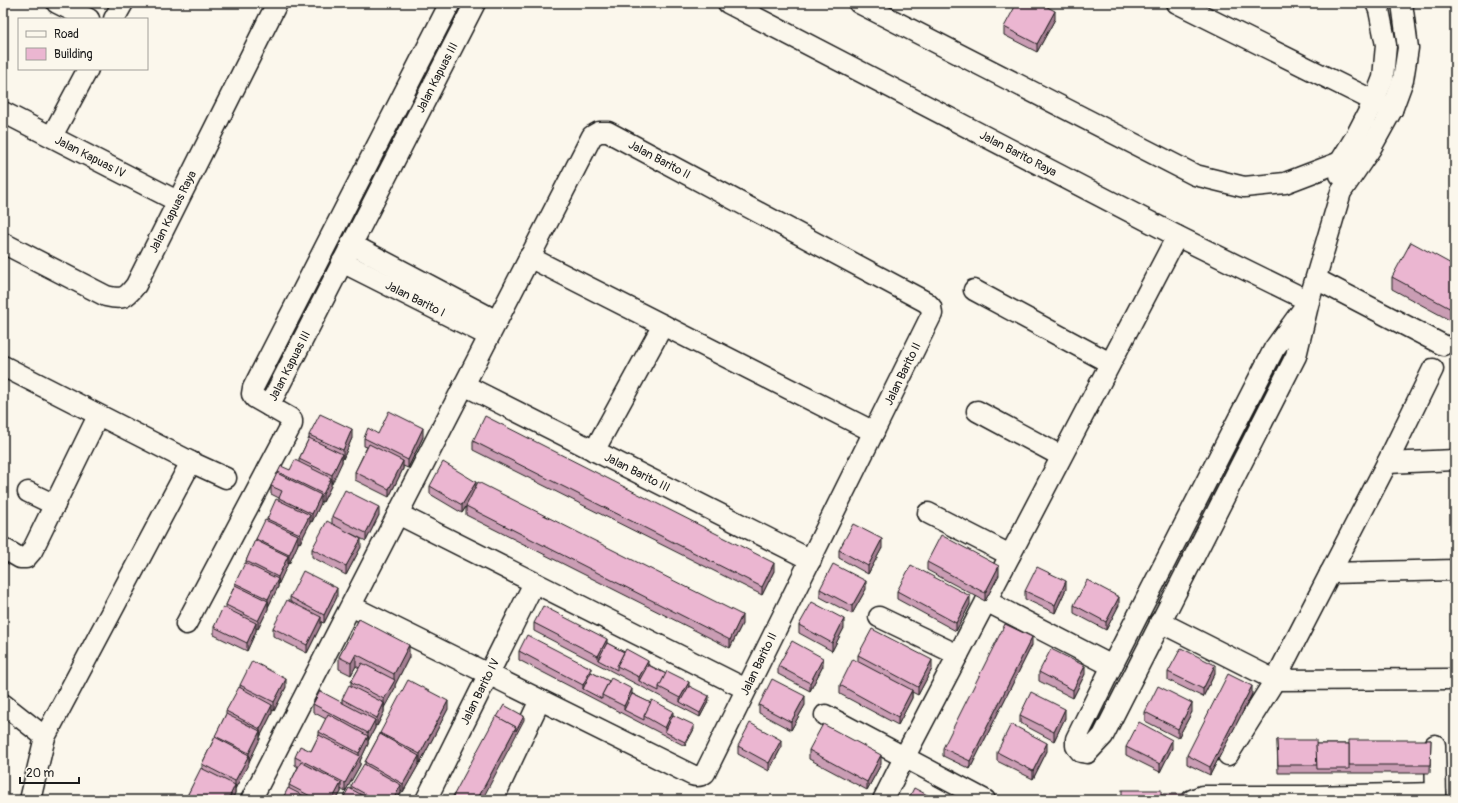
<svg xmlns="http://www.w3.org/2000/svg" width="1458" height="803" font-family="Pangolin,sans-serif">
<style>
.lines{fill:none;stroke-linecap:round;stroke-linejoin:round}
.minor-casing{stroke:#1c1c1c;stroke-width:23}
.minor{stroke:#fbf7ec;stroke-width:20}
.wall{fill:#ca9db4;stroke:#1c1c1c}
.shaded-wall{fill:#a47f92;stroke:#1c1c1c}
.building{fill:#ebb6d1;stroke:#1c1c1c}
.labels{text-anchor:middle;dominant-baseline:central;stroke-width:3;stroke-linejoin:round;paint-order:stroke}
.street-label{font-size:12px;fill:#1c1c1c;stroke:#fbf7ec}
</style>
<rect width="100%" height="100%" fill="#fbf7ec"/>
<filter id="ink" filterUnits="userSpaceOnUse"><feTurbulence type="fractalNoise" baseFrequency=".025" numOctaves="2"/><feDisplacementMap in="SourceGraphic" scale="8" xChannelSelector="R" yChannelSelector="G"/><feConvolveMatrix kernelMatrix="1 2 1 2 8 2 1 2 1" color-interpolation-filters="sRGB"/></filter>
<g filter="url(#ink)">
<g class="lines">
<g class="minor-casing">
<g id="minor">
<polyline points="57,3 89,19"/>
<path id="s1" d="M 728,3 L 1177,236 L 1309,301"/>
<polyline points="859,3 1195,175 1244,187 1285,183 1340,162"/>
<polyline points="1177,3 1392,110"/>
<polyline points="114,19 123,3"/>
<path id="s2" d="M 3,112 L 177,201"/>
<polyline points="52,136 88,69"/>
<polyline points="1340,175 1340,162 1356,136 1374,101 1383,78 1386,45 1379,10 1376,3"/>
<path id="s3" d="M 3,243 L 106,296 C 123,300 126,298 136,285 L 277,3"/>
<polyline points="351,244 497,321"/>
<polyline points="529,257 874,432"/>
<path id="s4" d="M 342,262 L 489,336"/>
<polyline points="1316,279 1443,345"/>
<polyline points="974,290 1110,363"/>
<polyline points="1309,301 1274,349 1112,666 1076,739 1076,746 1081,752 1087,753 1103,736 1296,356 1309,301 1341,192 1371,148 1392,110 1403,80 1408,48 1402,3"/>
<polyline points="3,366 191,462 226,478"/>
<path id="s5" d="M 464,385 L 811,560"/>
<path id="s6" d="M 269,406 L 475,3"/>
<polyline points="977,411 1061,456"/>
<polyline points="594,451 663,325"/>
<polyline points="1387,463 1455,460"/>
<polyline points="28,492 55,505"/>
<polyline points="928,513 1010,555"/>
<polyline points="398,514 746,689"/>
<polyline points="3,548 20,558 26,558 32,551 98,416"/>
<polyline points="1330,573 1455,570"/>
<polyline points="986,601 1112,666"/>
<polyline points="879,617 958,655"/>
<polyline points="1160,622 1275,680 1455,679"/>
<polyline points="186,624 292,424 292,420 290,418 255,398 252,394 253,388 450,3"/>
<polyline points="3,704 45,737"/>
<polyline points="825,715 985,800"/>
<polyline points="1435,745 1436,800"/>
<polyline points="1228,755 1275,680 1387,463 1433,369"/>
<polyline points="30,800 45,737 191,462"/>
<path id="s7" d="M 251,800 L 592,136 L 599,132 L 608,132 L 926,302 L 931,307 L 932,314 L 705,773 C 701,776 698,777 692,775 L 351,606"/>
<path id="s8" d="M 426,800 L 534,583"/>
<polyline points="493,800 540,700"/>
<polyline points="883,800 904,758 1177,236"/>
<polyline points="1192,800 1202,796 1313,796 1436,793"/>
</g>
</g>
<use href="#minor" class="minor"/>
</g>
<g class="wall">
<polygon points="1055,19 1037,52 1004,35 1004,27"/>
<polygon points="1455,266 1455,323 1392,289 1392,277"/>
<polygon points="378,434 423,437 408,468 403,466 403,469 389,497 355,480 355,472 367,447 364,446 364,438"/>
<polygon points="309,435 352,438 343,459 342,458 342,462 331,483 331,486 323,502 321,501 321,503 312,522 310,521 310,523 300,543 298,542 298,544 289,564 288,563 278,585 278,587 268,607 268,609 258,629 256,628 256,631 247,651 214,635 214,627 226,608 226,605 235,585 235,583 246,563 246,561 256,539 267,520 267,519 279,500 279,498 271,494 271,486 278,474 278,472 290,470 299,462 299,459 309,438"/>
<polygon points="473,441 774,571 762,595 473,450"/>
<polygon points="430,486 476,486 742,624 730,648 466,515 466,507 462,513 430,494"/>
<polygon points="379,515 366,541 350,533 361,547 346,575 312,557 312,549 332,524 332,516"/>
<polygon points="882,548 868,574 839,558 839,550"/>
<polygon points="927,562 999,575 985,601 927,570"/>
<polygon points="820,589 866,589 852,614 820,597"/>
<polygon points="1066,589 1055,613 1025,599 1025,591"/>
<polygon points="897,591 970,604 956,631 897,599"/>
<polygon points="290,597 337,597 324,623 321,622 321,625 307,653 273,636 273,628 290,601"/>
<polygon points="1074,605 1119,605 1106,630 1074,613"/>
<polygon points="359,619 409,657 395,685 395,688 384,707 384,712 377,726 375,725 375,728 368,741 368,744 360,761 360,765 345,792 341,789 341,792 336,800 282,800 289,788 289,785 298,767 295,765 295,757 311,751 319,735 319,732 326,719 313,712 313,704 342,702 342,699 351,686 351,682 359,668 356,666 351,675 339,669 339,657"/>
<polygon points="534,623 607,643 689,686 709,700 700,717 534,631"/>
<polygon points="799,625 844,628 832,651 799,633"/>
<polygon points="1032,645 970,769 943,756 943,748"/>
<polygon points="519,651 591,672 673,715 694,729 685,746 519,660"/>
<polygon points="858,655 932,669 918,695 912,692 912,698 898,725 840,694 840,685 858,661"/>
<polygon points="778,666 823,666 810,691 778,674"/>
<polygon points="1039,672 1085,674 1073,698 1039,681"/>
<polygon points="1168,672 1215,673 1203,697 1168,680"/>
<polygon points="240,685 286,687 274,711 272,710 272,713 260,737 260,739 235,789 235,793 232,800 187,800 187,796 202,768 202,764 226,714 226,711 240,688"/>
<polygon points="1252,694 1210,775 1187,764 1187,755"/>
<polygon points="759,705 805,705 791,730 759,713"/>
<polygon points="448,709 420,763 419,762 419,764 403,792 401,791 401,793 397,800 342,800 351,790 351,786 365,765 365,762 380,734 380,733"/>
<polygon points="1145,712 1192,712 1178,738 1145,721"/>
<polygon points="1020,715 1065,718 1054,741 1020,723"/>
<polygon points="1277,740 1317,744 1349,744 1431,740 1430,773 1278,773"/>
<polygon points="738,746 781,748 769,771 738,754"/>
<polygon points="1126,747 1172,748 1160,772 1126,755"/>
<polygon points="809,750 881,764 867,790 809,759"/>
<polygon points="1047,751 1033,779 997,761 997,752"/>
</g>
<g class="shaded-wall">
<polygon points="1055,11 1055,19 1037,52 1037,44"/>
<polygon points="423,428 423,437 408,468 408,460"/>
<polygon points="352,429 352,438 343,459 343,450"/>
<polygon points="342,454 342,462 332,484 332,475"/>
<polygon points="403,461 403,469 389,497 389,489"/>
<polygon points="331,478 331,486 323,502 323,494"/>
<polygon points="476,482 476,490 462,513 462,505"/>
<polygon points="321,495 321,503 312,522 312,514"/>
<polygon points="379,507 379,515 366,541 366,533"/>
<polygon points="310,515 310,523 300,543 300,534"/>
<polygon points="298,535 298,544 289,564 289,555"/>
<polygon points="361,539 361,547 346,575 346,566"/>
<polygon points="882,539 882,548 868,574 868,566"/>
<polygon points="288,556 288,564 278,585 278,577"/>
<polygon points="774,563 774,571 762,595 762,587"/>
<polygon points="999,566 999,575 985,601 985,593"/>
<polygon points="278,579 278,587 268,607 268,599"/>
<polygon points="866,581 866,589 852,614 852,606"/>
<polygon points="1066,581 1066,589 1055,613 1055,605"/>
<polygon points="337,588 337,597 324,623 324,615"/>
<polygon points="970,596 970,604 956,631 956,623"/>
<polygon points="1119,597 1119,605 1106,630 1106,622"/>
<polygon points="268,601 268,609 258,629 258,621"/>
<polygon points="742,615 742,624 730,648 730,640"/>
<polygon points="321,617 321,625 307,653 307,645"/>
<polygon points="844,619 844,628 832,651 832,643"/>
<polygon points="256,623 256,631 247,651 247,643"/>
<polygon points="1032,637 1032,645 970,769 970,761"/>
<polygon points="607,639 607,647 598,660 598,656"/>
<polygon points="409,645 409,657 395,685 395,688 384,708 384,699 394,682 394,674"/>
<polygon points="356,654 356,666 351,675 351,663"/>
<polygon points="823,658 823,666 810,691 810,683"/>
<polygon points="932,660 932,669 918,695 918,687"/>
<polygon points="648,661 648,669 639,681 639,677"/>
<polygon points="1215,665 1215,673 1203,697 1203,689"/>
<polygon points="1085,666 1085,674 1073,698 1073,690"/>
<polygon points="591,668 591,676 583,689 583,685"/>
<polygon points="286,679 286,687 274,711 274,702"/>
<polygon points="689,682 689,690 680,702 680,698"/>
<polygon points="1252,686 1252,694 1210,775 1210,767"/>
<polygon points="632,689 632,698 624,710 624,706"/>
<polygon points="912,690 912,698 898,725 898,717"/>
<polygon points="709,696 709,700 700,717 700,713"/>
<polygon points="805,696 805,705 791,730 791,722"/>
<polygon points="448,701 448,709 420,763 420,754"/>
<polygon points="384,703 384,712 377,726 377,718"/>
<polygon points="1192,703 1192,712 1178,738 1178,729"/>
<polygon points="272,705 272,713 260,737 260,729"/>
<polygon points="1065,709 1065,718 1054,741 1054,732"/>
<polygon points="673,711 673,719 665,732 665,728"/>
<polygon points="524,716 524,720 482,800 477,800 516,727"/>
<polygon points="375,720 375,728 368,741 368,733"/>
<polygon points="694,725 694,729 685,746 685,742"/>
<polygon points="260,731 260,739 249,762 249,753"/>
<polygon points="368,736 368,744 360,761 360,765 345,792 345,783 359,757 359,753"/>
<polygon points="781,740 781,748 769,771 769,763"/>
<polygon points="1172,740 1172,748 1160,772 1160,764"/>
<polygon points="1047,743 1047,751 1033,779 1033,771"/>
<polygon points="249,755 249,763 235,789 235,781"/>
<polygon points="881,755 881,764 867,790 867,782"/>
<polygon points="419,756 419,764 403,792 403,784"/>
<polygon points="341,783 341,792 336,800 332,800"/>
<polygon points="235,785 235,793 232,800 228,800"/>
<polygon points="401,785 401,793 397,800 393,800"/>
</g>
<g class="building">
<polygon points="1017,3 1040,3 1055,11 1037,44 1004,27"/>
<polygon points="1411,242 1455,266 1455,311 1392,277"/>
<polygon points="389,411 423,428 408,460 364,438 368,428 378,434"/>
<polygon points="320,414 352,429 343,450 309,435"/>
<polygon points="485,416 774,563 762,587 473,441"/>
<polygon points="309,438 342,454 332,475 299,459"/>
<polygon points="369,444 403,461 389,489 355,472"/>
<polygon points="295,460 331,478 323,494 278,472 281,466 290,470"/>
<polygon points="443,462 476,482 462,505 430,486"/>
<polygon points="277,473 321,495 312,514 279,498 282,491 271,486"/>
<polygon points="478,482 742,615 730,640 466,506"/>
<polygon points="345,490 379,507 366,533 332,516"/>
<polygon points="276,499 310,515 300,534 267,519"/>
<polygon points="265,520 298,535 289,555 256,539"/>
<polygon points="327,521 361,539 346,566 312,549"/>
<polygon points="853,524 882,539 868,566 839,550"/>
<polygon points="941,535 999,566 985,593 927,562"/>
<polygon points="255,540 288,556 278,577 246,561"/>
<polygon points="245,563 278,579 268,599 235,583"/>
<polygon points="833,564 866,581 852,606 820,589"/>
<polygon points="911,565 970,596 956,623 897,591"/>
<polygon points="1037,567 1066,581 1055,605 1025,591"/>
<polygon points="303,571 337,588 324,615 290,597"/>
<polygon points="1087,580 1119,597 1106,622 1074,605"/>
<polygon points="235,585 268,601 258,621 226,605"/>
<polygon points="287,600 321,617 307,645 273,628"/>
<polygon points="812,602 844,619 832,643 799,625"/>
<polygon points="543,606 607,639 598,656 534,623"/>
<polygon points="223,607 256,623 247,643 214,627"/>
<polygon points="359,619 409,645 394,674 356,654 351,663 339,657"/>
<polygon points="1005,624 1032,637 970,761 943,748"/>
<polygon points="872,629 932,660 918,687 858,655"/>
<polygon points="527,635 591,668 583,685 519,651"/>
<polygon points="792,641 823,658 810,683 778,666"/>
<polygon points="607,643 624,652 617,666 617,670 598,660"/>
<polygon points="1181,648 1215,665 1203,689 1168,672"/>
<polygon points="626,649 648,661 639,677 617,666"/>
<polygon points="1051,649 1085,666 1073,690 1039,672"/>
<polygon points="853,659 912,690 898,717 840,685"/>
<polygon points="252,661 286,679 274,702 240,685"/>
<polygon points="362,663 395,680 384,699 351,682"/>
<polygon points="648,665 666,674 659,687 659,691 639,681"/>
<polygon points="667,671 689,682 680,698 659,687"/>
<polygon points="591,672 609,681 602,695 602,699 583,689"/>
<polygon points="1228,674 1252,686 1210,767 1187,755"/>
<polygon points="611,678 632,689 624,706 602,695"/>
<polygon points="772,679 805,696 791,722 759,705"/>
<polygon points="408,680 448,701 420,754 380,733"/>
<polygon points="349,685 384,703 377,718 342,699"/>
<polygon points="689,686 709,696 700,713 680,702"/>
<polygon points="1158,686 1192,703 1178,729 1145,712"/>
<polygon points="239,687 272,705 260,729 226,711"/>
<polygon points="320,691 375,720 368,733 313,704"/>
<polygon points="1031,692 1065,709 1054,732 1020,715"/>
<polygon points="632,694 651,703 644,716 644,720 624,710"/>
<polygon points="652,700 673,711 665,728 644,716"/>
<polygon points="504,705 524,716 516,731 516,727 497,717"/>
<polygon points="226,714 260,731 249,753 215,736"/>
<polygon points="328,714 368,736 359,753 319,732"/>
<polygon points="673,715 694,725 685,742 665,732"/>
<polygon points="496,716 516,727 477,800 451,800"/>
<polygon points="1139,722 1172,740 1160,764 1126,747"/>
<polygon points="750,723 781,740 769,763 738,746"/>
<polygon points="823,724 881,755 867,782 809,750"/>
<polygon points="1011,724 1047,743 1033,771 997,752"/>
<polygon points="380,734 419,756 403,784 365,762"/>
<polygon points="319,735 360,756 345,783 295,757 300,746 311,751"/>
<polygon points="215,737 249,755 235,781 202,764"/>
<polygon points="1277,740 1316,740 1317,765 1278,765"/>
<polygon points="1349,740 1431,740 1430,765 1349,765"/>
<polygon points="1316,744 1349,744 1349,769 1317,769"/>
<polygon points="301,762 341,783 332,800 318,800 289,785"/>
<polygon points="364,764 401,785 393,800 376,800 351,786"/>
<polygon points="201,768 235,785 228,800 195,800 187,796"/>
<polygon points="288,788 312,800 282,800"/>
<polygon points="349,788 371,800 342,800"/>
<polygon points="914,788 937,800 908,800"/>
<rect x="1122" y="790" width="39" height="10"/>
<rect x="1161" y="794" width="26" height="6"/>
<polygon points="1038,797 1079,800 1037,800"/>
<polygon points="1342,798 1370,799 1370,800 1342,800"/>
</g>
</g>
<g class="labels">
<g class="street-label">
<text stroke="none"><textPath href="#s6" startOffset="369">Jalan Kapuas III</textPath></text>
<text stroke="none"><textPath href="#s1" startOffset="327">Jalan Barito Raya</textPath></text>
<text stroke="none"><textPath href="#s2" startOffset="98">Jalan Kapuas IV</textPath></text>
<text stroke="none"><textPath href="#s7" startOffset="822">Jalan Barito II</textPath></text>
<text stroke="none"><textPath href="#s3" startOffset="233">Jalan Kapuas Raya</textPath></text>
<text stroke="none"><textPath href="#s4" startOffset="82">Jalan Barito I</textPath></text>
<text stroke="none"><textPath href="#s6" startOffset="45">Jalan Kapuas III</textPath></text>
<text transform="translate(903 374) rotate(-64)">Jalan Barito II</text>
<text stroke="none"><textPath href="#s5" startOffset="194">Jalan Barito III</textPath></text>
<text transform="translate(759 664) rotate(-64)">Jalan Barito II</text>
<text stroke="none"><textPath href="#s8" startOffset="121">Jalan Barito IV</textPath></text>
</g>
</g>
<rect width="1458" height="803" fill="none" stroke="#fbf7ec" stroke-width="16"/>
<rect x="8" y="8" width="1442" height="787" fill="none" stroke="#1c1c1c" stroke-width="1.5" filter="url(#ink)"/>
<rect x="18" y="18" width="130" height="52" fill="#fbf7ec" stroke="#a29f99"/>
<rect x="26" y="31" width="20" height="6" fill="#fbf7ec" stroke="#a29f99"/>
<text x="54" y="38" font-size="12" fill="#1c1c1c">Road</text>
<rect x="26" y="48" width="20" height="12" fill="#ebb6d1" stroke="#a29f99"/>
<text x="54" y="58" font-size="12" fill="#1c1c1c">Building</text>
<path d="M20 777v6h59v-6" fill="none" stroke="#1c1c1c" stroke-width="2"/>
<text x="26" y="777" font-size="12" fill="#1c1c1c" stroke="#fbf7ec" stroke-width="3" paint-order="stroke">20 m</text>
</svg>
